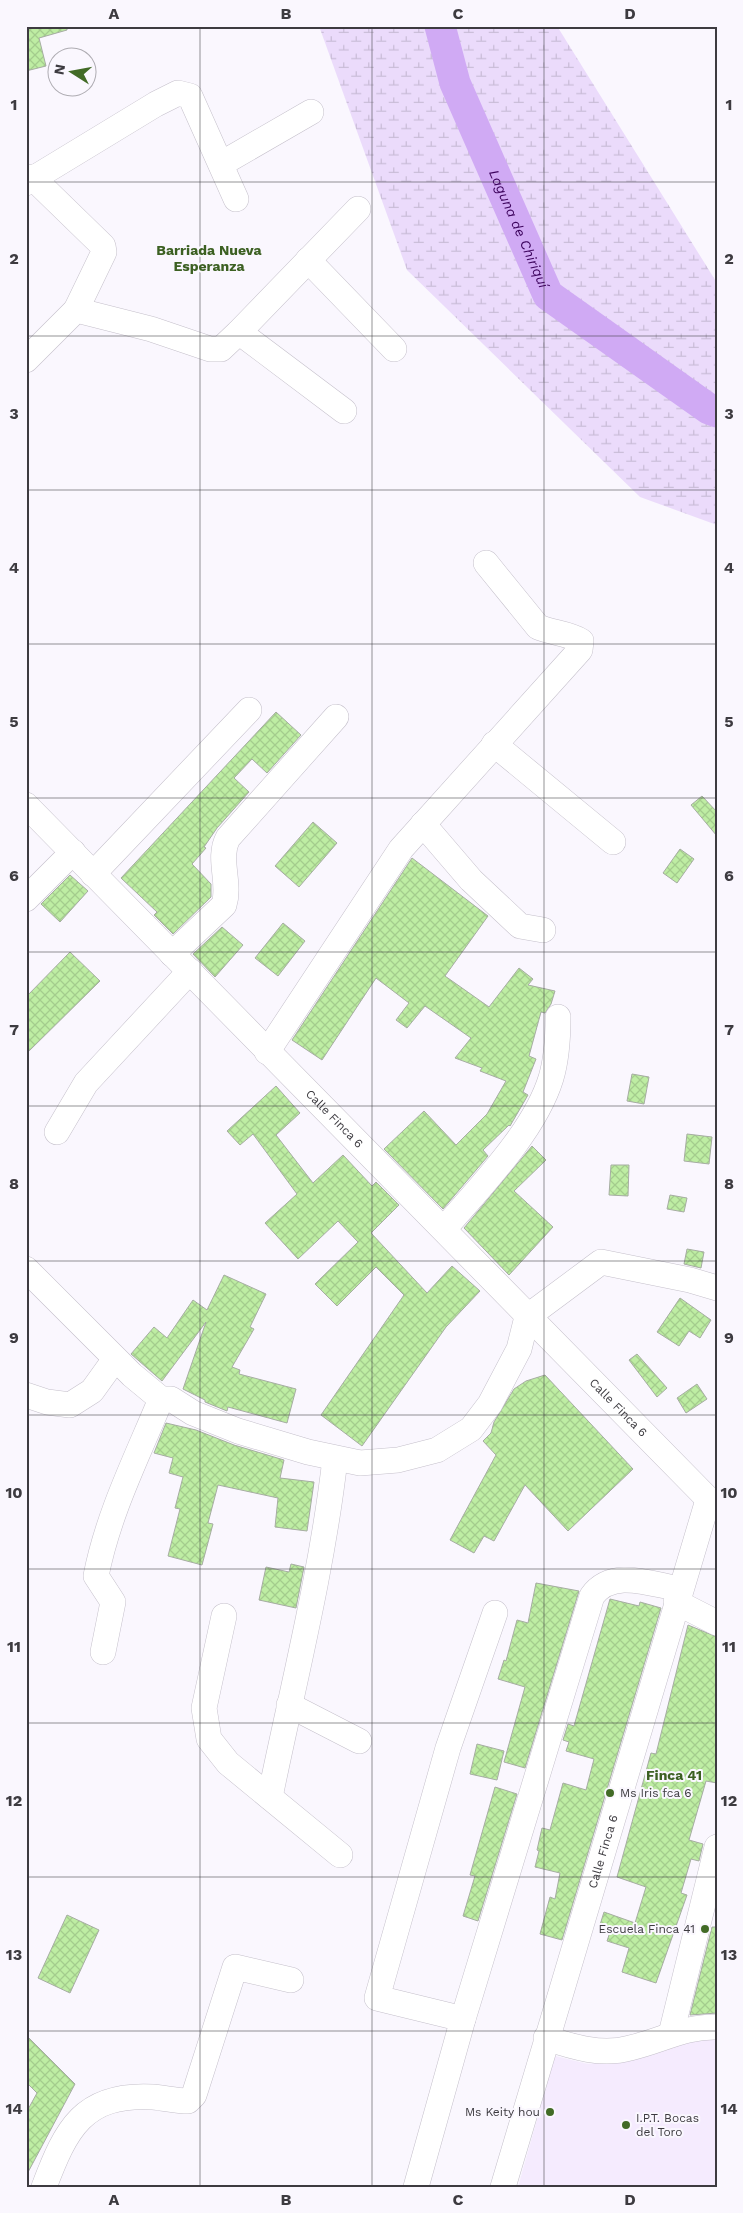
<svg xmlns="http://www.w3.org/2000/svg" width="743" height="2213" font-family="'Work Sans',sans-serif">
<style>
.built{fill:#f5ebfe}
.wetland{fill:url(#wetland-marsh)}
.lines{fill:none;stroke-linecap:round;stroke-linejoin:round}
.river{stroke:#d0aaf4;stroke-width:31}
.building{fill:url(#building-cross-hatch);stroke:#a6ada2}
.minor-casing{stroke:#c5c0cb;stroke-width:26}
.minor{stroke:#fff;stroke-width:25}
.grid{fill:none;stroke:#3d3b40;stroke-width:1;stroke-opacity:0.55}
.poi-dot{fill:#426b26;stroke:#faf7fe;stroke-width:2}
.labels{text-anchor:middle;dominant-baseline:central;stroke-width:4;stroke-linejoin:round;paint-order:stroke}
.street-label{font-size:12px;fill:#3d3b40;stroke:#faf7fe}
.poi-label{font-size:12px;fill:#3d3b40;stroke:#faf7fe;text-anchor:start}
.water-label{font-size:14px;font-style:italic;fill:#3d045d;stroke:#faf7fe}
.neighbourhood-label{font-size:14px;font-weight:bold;fill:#3c6022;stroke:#faf7fe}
.neatline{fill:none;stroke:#3d3b40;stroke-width:2}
.grid-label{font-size:16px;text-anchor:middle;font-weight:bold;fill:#3d3b40}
</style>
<defs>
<pattern id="wetland-marsh" width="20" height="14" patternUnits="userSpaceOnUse" patternTransform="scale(1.25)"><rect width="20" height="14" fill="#ebdbfb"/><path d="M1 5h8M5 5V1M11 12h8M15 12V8" fill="none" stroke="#cabdd8"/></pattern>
<pattern id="building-cross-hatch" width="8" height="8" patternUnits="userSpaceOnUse" patternTransform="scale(1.25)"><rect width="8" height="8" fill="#beeda3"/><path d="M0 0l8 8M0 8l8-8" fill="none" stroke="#a4cc8d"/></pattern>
</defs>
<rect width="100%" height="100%" fill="#faf7fe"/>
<polygon class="built" points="703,2037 717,2038 717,2187 518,2187 555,2056 588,2064 633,2058"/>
<polygon class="wetland" points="319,26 557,26 717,283 717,525 640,497 407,270"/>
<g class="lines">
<path class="river" id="s1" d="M 440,26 L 455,83 L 548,295 L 709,409 L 717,412"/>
</g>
<g class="building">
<polygon points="26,26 67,26 67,30 39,38 46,66 26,71"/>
<polygon points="276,712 301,735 267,773 252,759 234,778 249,792 217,828 204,847 206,848 192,864 211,884 211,897 173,934 154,915 157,912 121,878"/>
<polygon points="702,796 717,812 717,836 691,805"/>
<polygon points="313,822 337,843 299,887 275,866"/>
<polygon points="680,849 694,859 677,883 663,873"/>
<polygon points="412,858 488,916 445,976 489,1007 519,968 533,979 528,985 555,991 551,1004 545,1013 541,1012 529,1056 536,1059 523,1092 528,1095 510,1126 509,1125 483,1150 488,1156 443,1209 384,1149 424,1111 456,1145 487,1114 506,1081 480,1071 482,1068 455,1058 471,1038 425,1006 407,1028 396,1020 409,1003 376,978 322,1060 292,1040"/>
<polygon points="70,875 88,891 60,922 41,904"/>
<polygon points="283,923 305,941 278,976 255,958"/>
<polygon points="222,927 243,945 215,977 193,954"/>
<polygon points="70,952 100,981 26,1054 26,997"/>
<polygon points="632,1074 649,1077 644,1104 627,1101"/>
<polygon points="276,1086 300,1113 276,1135 313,1183 343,1155 372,1186 376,1182 399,1205 371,1233 427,1293 452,1266 480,1291 446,1327 362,1446 321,1415 404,1295 376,1267 337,1306 315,1284 358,1242 338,1221 298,1259 265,1223 297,1194 253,1134 240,1145 227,1131"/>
<polygon points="687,1134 712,1137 709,1164 684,1161"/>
<polygon points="532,1146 546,1160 514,1191 553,1227 509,1275 464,1228"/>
<polygon points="611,1165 629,1165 628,1196 609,1195"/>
<polygon points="670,1195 687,1198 684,1212 667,1209"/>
<polygon points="687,1249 704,1252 701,1268 684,1264"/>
<polygon points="224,1275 266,1294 250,1327 254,1329 232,1367 240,1370 239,1374 296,1389 287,1423 228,1407 227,1411 205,1402 205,1400 183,1389 206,1322 162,1381 131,1354 154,1327 167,1338 193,1300 207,1310"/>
<polygon points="680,1298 711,1320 700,1338 689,1331 679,1346 657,1332"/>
<polygon points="637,1354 667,1388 657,1397 629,1360"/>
<polygon points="545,1375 633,1469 568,1531 525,1485 494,1541 484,1536 474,1553 450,1540 496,1455 483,1441 491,1433 494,1422 514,1389 526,1381"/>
<polygon points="697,1384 707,1399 686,1413 677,1398"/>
<polygon points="166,1423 196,1430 234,1445 284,1460 280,1478 314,1482 307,1531 275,1527 278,1498 218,1485 208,1523 213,1524 202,1565 168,1556 180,1509 175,1508 183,1477 169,1473 173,1458 154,1453"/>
<polygon points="291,1564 304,1567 296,1608 259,1600 266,1567 289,1572"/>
<polygon points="536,1583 579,1591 525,1768 504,1762 525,1687 498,1679 504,1660 506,1661 517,1620 528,1623"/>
<polygon points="610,1599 639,1606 640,1602 661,1608 562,1940 540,1934 550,1897 555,1899 560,1873 535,1867 539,1851 537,1850 542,1828 550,1830 563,1783 586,1790 594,1759 566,1751 569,1742 563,1740 568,1724 574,1726"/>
<polygon points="688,1625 717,1637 717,1783 706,1781 689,1840 703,1844 699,1861 691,1859 681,1893 687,1895 656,1983 622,1972 629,1948 607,1941 610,1932 599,1928 604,1912 635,1923 646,1887 617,1877 651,1753 656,1754"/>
<polygon points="477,1744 504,1751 497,1780 470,1774"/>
<polygon points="495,1787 517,1794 478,1921 463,1916 475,1876 470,1875"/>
<polygon points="67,1915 99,1930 70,1993 38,1978"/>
<polygon points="712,1927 717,1927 717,2013 690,2015"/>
<polygon points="26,2035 75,2084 26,2176 26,2113 37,2093 26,2082"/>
</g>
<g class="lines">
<g class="minor-casing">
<g id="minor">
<polyline points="221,164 311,112"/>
<polyline points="32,177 103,246 104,252 76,310"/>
<polyline points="26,183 156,104 178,93 190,96 236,199"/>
<polyline points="308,260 394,349"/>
<polyline points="239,332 358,209"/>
<polyline points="26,360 76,310 151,329 210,349 221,349 239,332 344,411"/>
<polyline points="494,744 613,842"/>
<path id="s2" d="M 26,805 L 717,1508"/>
<polyline points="423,824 471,880 520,926 543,930"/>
<polyline points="93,874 249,710"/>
<polyline points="26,899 73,852"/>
<path d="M 172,954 L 224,905 C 231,883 217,858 228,838 L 336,717"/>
<path d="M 267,1052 L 401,849 L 580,650 L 581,641 C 568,633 552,633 538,627 L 486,563"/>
<polyline points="57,1132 86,1083 190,971"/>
<path d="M 444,1229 C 480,1187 535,1131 551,1078 C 557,1058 558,1038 558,1017"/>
<polyline points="26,1269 132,1375 161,1399 171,1399 193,1413 238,1431 308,1452 360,1463 398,1460 437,1450 471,1429 490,1404 519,1349 527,1317 601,1262 690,1280 717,1288"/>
<polyline points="26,1395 47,1402 70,1405 92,1391 115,1359"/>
<polyline points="676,1602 717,1623"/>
<polyline points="224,1616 204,1708 209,1739 228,1763 340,1855"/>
<path d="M 103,1652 L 113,1602 L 96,1576 C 108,1514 137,1457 161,1399"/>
<polyline points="289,1705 359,1741"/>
<path d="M 270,1797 C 293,1685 322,1573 335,1459"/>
<polyline points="463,2019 377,1998 448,1748 495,1613"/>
<polyline points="671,2034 717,1847"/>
<path d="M 546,2038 C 573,2047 602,2056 630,2048 C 661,2041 685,2026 717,2027"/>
<path d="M 44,2187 C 66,2129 83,2093 153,2097 C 165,2098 176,2101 188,2101 L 194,2095 L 235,1967 L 291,1980"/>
<path d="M 416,2187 L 463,2019 L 592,1596 C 612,1568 650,1584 680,1589"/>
<path id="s3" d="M 503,2187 L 708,1500"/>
</g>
</g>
<use href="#minor" class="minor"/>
</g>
<path class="grid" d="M 200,26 L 200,2187M 372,26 L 372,2187M 544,26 L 544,2187M 26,182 L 717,182M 26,336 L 717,336M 26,490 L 717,490M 26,644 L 717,644M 26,798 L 717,798M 26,952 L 717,952M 26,1106 L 717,1106M 26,1261 L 717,1261M 26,1415 L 717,1415M 26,1569 L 717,1569M 26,1723 L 717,1723M 26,1877 L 717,1877M 26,2031 L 717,2031"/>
<g class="poi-dot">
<circle cx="610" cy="1793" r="5"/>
<circle cx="705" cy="1929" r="5"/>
<circle cx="550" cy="2112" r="5"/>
<circle cx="626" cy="2125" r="5"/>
</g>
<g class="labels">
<g class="street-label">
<text stroke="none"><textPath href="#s2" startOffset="440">Calle Finca 6</textPath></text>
<text stroke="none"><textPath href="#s2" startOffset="845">Calle Finca 6</textPath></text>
<text stroke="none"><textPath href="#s3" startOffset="350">Calle Finca 6</textPath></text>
</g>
<g class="poi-label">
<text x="620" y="1793">Ms Iris fca 6</text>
<text x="695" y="1929" text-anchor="end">Escuela Finca 41</text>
<text x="540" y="2112" text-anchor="end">Ms Keity hou</text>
<text x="636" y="2118">I.P.T. Bocas<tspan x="636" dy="14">del Toro</tspan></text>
</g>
<g class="water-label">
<text stroke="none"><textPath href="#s1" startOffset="218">Laguna de Chiriquí</textPath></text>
</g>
<g class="neighbourhood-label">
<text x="209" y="250">Barriada Nueva<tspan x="209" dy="16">Esperanza</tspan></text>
<text x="674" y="1775">Finca 41</text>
</g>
</g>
<rect width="743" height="2213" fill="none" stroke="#faf7fe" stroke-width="55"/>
<g transform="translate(72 72) rotate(281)"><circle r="24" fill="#faf7fe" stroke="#aeacb2"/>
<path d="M0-4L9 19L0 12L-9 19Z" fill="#426b26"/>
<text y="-8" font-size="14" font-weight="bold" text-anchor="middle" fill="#3d3b40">N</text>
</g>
<rect x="28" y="28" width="688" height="2158" class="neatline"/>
<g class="grid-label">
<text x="114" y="19">A</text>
<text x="286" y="19">B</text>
<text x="458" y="19">C</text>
<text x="630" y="19">D</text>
<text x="14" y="110">1</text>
<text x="729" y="110">1</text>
<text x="14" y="264">2</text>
<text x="729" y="264">2</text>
<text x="14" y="419">3</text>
<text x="729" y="419">3</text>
<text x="14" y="573">4</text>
<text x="729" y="573">4</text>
<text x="14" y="727">5</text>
<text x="729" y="727">5</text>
<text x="14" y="881">6</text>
<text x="729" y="881">6</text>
<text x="14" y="1035">7</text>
<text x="729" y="1035">7</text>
<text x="14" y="1189">8</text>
<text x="729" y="1189">8</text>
<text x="14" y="1343">9</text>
<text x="729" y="1343">9</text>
<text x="14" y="1498">10</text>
<text x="729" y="1498">10</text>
<text x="14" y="1652">11</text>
<text x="729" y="1652">11</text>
<text x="14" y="1806">12</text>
<text x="729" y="1806">12</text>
<text x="14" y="1960">13</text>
<text x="729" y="1960">13</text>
<text x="14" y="2114">14</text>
<text x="729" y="2114">14</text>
<text x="114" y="2205">A</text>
<text x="286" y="2205">B</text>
<text x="458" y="2205">C</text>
<text x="630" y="2205">D</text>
</g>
</svg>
